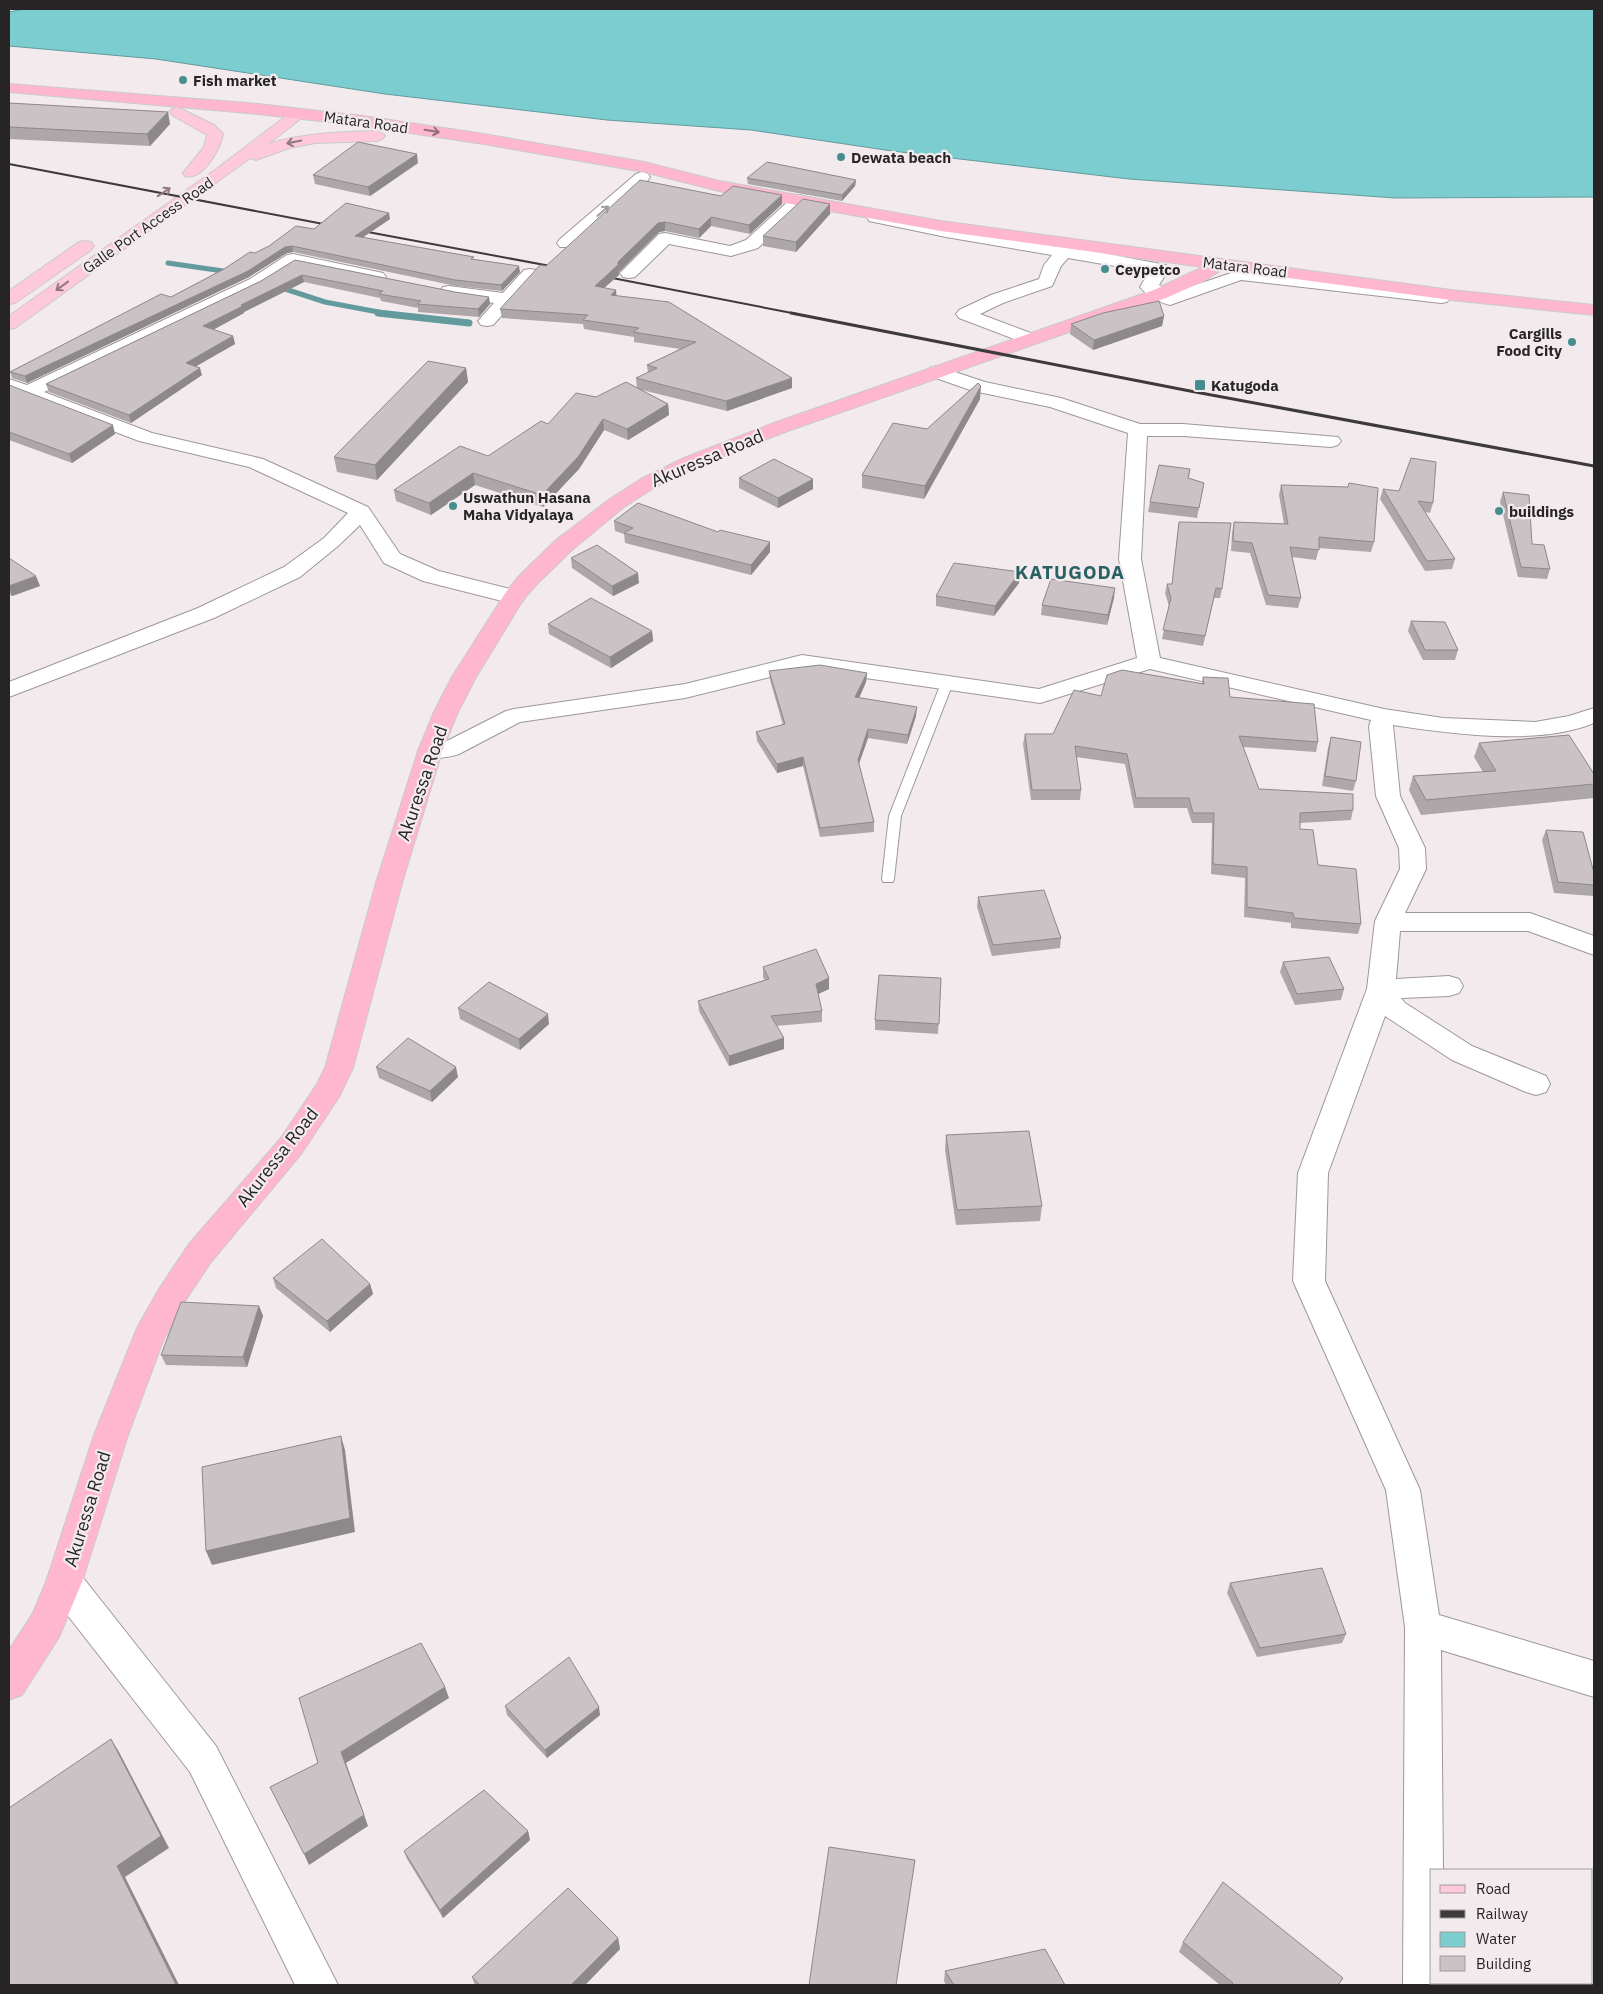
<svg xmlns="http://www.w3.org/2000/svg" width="1603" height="1994" font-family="'IBM Plex Sans',sans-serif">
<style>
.water{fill:#7ccdd0;stroke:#629a9d}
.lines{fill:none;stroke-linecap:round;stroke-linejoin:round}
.stream-far1{stroke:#629a9d;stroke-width:5}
.stream{stroke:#629a9d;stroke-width:7}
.service-casing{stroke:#9e9799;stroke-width:2}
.minor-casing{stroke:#9e9799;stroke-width:2}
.primary-casing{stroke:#cbcacb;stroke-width:2}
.trunk-casing{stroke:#cbcacb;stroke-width:2}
.service{fill:#fff;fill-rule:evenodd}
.minor{fill:#fff;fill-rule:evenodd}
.primary{fill:#fec9da;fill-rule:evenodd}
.trunk{fill:#feb7ce;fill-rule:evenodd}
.rail-far1{stroke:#3d3a3b;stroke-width:2}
.rail{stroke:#3d3a3b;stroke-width:3}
.wall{fill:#aea7a9}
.shaded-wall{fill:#8d888a}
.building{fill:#cac2c5;stroke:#8d888a}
.oneway{stroke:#926e7a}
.oneway2{stroke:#927680}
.oneway3{stroke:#9e9c9d}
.poi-dot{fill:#458d8f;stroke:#f2eaec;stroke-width:2}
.labels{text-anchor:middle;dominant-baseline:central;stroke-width:4.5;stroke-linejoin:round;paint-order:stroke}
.far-poi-label{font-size:15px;font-weight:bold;fill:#272425;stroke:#f2eaec;text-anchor:start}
.far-street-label{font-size:15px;fill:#272425;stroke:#f2eaec}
.street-label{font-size:18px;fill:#272425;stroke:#f2eaec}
.far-district-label{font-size:19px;font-weight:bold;letter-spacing:1px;fill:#276163;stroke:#f2eaec}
</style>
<rect width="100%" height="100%" fill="#f2eaec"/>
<polygon class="water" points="24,9 1594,9 1594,197 1395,198 1129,179 892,151 751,130 607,120 385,94 156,59 9,46 9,12"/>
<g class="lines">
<g class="stream-far1">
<polyline points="168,263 230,272"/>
<polyline points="279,287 325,302 389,314"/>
</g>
<polyline class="stream" points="378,313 469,323"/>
<g class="service-casing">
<polygon id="service" points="947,680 953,683 901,816 894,879 893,882 883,882 882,879 889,816 941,683"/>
</g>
<g class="minor-casing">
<g id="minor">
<polygon points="642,172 648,174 650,177 648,180 572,247 560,247 557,243 560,239 636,174"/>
<polygon points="799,195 834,203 836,207 834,211 828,212 802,206 758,248 731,256 669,244 635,277 629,278 623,277 620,273 659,234 665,233 730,246 746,240 793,197"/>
<path d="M 875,212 L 946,227 L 1065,246 L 1166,265 L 1169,269 L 1159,285 L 1172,293 L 1240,270 L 1441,293 L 1447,294 L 1450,298 L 1447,302 L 1441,303 L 1241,280 L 1170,305 C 1160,303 1146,295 1140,287 L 1149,272 L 1068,258 L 1061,266 L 1052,286 L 1003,303 L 980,314 L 1036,335 L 1039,339 L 1036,343 L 1030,345 L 959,318 L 956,314 L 959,310 L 991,295 L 1039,279 L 1044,265 L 1052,255 L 946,237 L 869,221 L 867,217 L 869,213 Z"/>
<polygon points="293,254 383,273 386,277 383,281 377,282 296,265 262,287 44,392 152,433 263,459 368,507 400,554 439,571 522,592 525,597 522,602 514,604 423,581 384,563 360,525 338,546 300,577 214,618 9,697 9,682 198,608 284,567 324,538 348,513 249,467 139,441 9,391 9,379 27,385 250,279 287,255"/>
<polygon points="530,269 536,270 539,274 536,278 493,325 487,326 481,325 478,321 494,303 449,296 443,295 440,291 443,287 449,286 503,293 524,270"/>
<path d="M 937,366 L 985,382 L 1061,398 L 1140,424 L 1183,424 L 1338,437 L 1341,441 L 1338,445 L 1331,447 L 1183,436 L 1147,436 L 1141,559 L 1160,658 L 1384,709 L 1443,718 L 1535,722 L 1569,716 L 1594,708 L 1594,723 C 1538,746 1452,734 1393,725 L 1400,796 L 1425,848 L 1426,869 L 1405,913 L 1530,913 L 1594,936 L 1594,955 L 1528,931 L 1400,931 L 1396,979 L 1449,976 L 1459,979 L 1463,986 L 1459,993 L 1449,996 L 1401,998 L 1405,1003 L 1472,1046 L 1546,1076 L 1550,1084 L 1546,1092 L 1536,1095 L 1526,1092 L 1452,1060 L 1385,1016 L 1328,1173 L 1325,1281 L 1420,1490 L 1439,1615 L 1594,1661 L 1594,1697 L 1441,1650 L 1443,1870 L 1432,1870 L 1432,1983 L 1445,1983 L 1445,1985 L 1403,1985 L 1405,1627 L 1386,1490 L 1293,1281 L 1298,1173 L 1367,989 L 1375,921 L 1400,869 L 1399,848 L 1376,796 L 1369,726 L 1371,720 L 1150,669 L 1040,703 L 802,669 L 685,698 L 520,722 L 459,754 C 446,758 434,760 421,756 L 418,751 L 421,746 L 445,742 L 506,711 L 514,709 L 685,684 L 802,655 L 1039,689 L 1137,658 L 1119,559 L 1128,433 L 1050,407 L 973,391 L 930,376 L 928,372 L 930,368 Z"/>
<polygon points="64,1565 77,1570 216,1746 338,1985 295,1985 190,1772 51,1594 46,1582 51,1570"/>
</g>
</g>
<g class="primary-casing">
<g id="primary">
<path d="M 177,107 L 214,125 L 223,134 C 220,149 203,181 185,176 L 183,173 L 204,147 L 207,135 L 172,115 L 169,112 L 172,109 Z"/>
<path d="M 298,109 L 303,111 L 306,114 L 303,117 L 268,144 C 304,133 340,132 377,131 L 382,133 L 385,136 L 382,139 L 377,141 L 315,143 L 289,148 L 256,160 L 250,158 L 15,328 L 9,329 L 9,316 L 215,170 L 293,111 Z"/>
<polygon points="85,241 91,242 94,246 91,250 15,303 9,304 9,291 79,242"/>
</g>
</g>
<g class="trunk-casing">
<polygon id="trunk" points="9,84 258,104 363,116 484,134 644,162 719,181 941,221 1451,290 1594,305 1594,315 1451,300 1223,269 1202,282 1166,298 785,432 698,466 655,487 624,507 572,550 536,585 523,600 476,677 458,712 442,751 402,883 353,1068 339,1097 301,1154 211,1262 181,1307 163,1341 128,1435 82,1582 59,1637 22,1695 9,1700 9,1650 33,1613 46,1582 94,1435 137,1328 159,1289 189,1244 281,1138 317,1084 325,1068 376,883 418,751 434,712 452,677 506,592 520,575 556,540 610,499 641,479 684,458 771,424 1154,290 1203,267 941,231 719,191 644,172 484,144 363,126 258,114 9,92"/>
</g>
<use href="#service" class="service"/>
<use href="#minor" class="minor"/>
<use href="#primary" class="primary"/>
<use href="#trunk" class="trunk"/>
<g class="rail-far1">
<polyline points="9,164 334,226"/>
<polyline points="357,230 561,268"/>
<polyline points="602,276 797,314"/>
</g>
<polyline class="rail" points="791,313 1190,391 1594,466"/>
</g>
<g class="wall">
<polygon points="9,103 170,124 150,146 9,139"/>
<polygon points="418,163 370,196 315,184 313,175"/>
<polygon points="747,178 856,180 855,186 842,201 748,184"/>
<polygon points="721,196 782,204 750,234 711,226 699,238 665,231 659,232 619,272 619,275 604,288 616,290 616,296 792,388 727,411 638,389 668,404 669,415 628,440 604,430 579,469 543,507 475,485 431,515 396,501 394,490 488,456 548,424 596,397 637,388 636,378 648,373 647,365 680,349 634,342 634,337 584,329 583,324 502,318 500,309 546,266"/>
<polygon points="830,204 830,214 796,252 763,246 763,236"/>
<polygon points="390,219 363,237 474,259 520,272 502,291 456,286 293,252 287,253 249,277 27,383 12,378 10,372 171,297 255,253 314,229"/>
<polygon points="295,260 490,304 479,317 418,312 418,308 381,301 380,298 304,282 244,312 244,313 213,330 233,336 235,344 195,366 202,375 131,423 49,392 46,384 261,281"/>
<polygon points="1164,316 1162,326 1093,350 1070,334 1071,324"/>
<polygon points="466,368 468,382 377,480 337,472 334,457"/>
<polygon points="9,385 115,434 72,463 9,440"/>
<polygon points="980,399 924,499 862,488 862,475"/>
<polygon points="1190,469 1189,478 1204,483 1197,518 1148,512 1150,502"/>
<polygon points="739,478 813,479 813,489 778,508 739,488"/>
<polygon points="1281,485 1374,542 1371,552 1319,548 1316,560 1292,557 1301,598 1298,608 1266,605 1250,553 1231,551 1232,533 1234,522 1284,524 1279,495"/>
<polygon points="1383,489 1433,503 1430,513 1425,512 1455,559 1452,569 1425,571 1380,499"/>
<polygon points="1503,492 1532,544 1550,569 1547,579 1518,577 1500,502"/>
<polygon points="614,521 770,552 751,575 625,543 624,534 615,531"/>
<polygon points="1179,522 1222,589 1220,598 1214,598 1203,646 1162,639 1169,606 1165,593 1167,584 1172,584"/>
<polygon points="9,558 40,586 12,596 9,594"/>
<polygon points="571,558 639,583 613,596 572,568"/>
<polygon points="1020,572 1019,583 994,616 936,606 936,596"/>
<polygon points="1114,598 1107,625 1041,615 1042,605"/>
<polygon points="1411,621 1458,650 1455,660 1423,660 1408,631"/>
<polygon points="548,624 652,631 653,641 611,668 549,634"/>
<polygon points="769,671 867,673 866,682 859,698 916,716 907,744 868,738 859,764 874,822 874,832 820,837 803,766 777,773 757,741 756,732 783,725 770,680"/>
<polygon points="1203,677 1230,697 1318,742 1316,752 1243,747 1259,789 1353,810 1351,820 1300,823 1300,829 1318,865 1361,924 1358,934 1291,928 1291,923 1244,917 1245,878 1211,874 1212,823 1192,823 1187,808 1134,808 1125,764 1076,757 1081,790 1080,800 1031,800 1023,744 1025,734 1053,734 1101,696 1202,683"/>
<polygon points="1331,737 1356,781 1353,791 1322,786 1328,748"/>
<polygon points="1479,743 1594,774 1594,798 1421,815 1409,790 1413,776 1483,772 1474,757"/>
<polygon points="1546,830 1594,873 1594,893 1593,896 1554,893 1542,840"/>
<polygon points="978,897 1061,938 1060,948 992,956 977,907"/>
<polygon points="1283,962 1344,989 1341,1000 1295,1005 1280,972"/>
<polygon points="763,967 829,978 829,989 818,994 822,1011 822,1022 776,1026 784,1038 784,1049 729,1066 699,1011 698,1001 765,980 763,978"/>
<polygon points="941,978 938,1034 875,1030 875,1020"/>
<polygon points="458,1008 549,1024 520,1050 460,1019"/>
<polygon points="376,1067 458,1077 432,1102 379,1078"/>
<polygon points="946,1135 1042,1206 1040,1221 956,1225 945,1150"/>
<polygon points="273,1278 370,1284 373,1294 330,1332 276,1288"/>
<polygon points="259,1306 263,1316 247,1367 166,1365 161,1355"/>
<polygon points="1230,1583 1346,1634 1342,1643 1257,1657 1227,1593"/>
<polygon points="505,1706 600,1715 547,1758 507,1715"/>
<polygon points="528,1831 530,1840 443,1918 407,1859 404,1851"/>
<polygon points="618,1938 620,1949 585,1985 475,1985 472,1977"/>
<polygon points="1183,1942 1343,1978 1338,1985 1220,1985 1179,1952"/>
<polygon points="945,1971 1065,1985 946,1985 944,1981"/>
</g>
<g class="shaded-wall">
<polygon points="168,112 170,124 150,146 147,134"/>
<polygon points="417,154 418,163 370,196 368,187"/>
<polygon points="856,180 855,186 842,201 842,195"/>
<polygon points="782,195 782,204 750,234 749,225"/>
<polygon points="830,204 830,214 796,252 796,242"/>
<polygon points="389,213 390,219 356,242 355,236"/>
<polygon points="711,217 711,226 699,238 699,229"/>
<polygon points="665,222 665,231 659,232 619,272 618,262 658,223"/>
<polygon points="292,246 293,252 287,253 249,277 27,383 25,376 285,247"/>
<polygon points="618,265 619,275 596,295 595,286"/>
<polygon points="519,266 520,272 502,291 501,285"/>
<polygon points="302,275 304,282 244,312 244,313 205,334 203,326 241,305"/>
<polygon points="616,290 617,300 611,295"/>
<polygon points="489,297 490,304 479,317 478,309"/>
<polygon points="1164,316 1162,326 1093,350 1094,340"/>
<polygon points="233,336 235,344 188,371 186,363"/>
<polygon points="200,368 202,375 131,423 129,415"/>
<polygon points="466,368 468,382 377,480 375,465"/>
<polygon points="792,378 792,388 727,411 726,401"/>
<polygon points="981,386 980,399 924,499 925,486"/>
<polygon points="668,404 669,415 628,440 627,429"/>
<polygon points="603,419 604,430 579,469 543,507 542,495"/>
<polygon points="113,425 115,434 72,463 69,454"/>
<polygon points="473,473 475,485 431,515 429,503"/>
<polygon points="813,479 813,489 778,508 778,498"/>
<polygon points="770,542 770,552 751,575 751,565"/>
<polygon points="1020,572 1019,583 994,616 995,606"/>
<polygon points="638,573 639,583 613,596 612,586"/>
<polygon points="36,576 40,586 12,596 9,586"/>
<polygon points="1115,588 1114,598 1107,625 1108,615"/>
<polygon points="652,631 653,641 611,668 610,657"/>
<polygon points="867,673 866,682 855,707 855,697"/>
<polygon points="917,707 916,716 907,744 908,735"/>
<polygon points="868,729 868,738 857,769 858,760"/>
<polygon points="803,757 803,766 777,773 777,764"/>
<polygon points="829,978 829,989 816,995 816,984"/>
<polygon points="548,1014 549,1024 520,1050 519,1039"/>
<polygon points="784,1038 784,1049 729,1066 729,1056"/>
<polygon points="456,1067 458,1077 432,1102 430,1091"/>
<polygon points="370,1284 373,1294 330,1332 327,1321"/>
<polygon points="259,1306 263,1316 247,1367 243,1357"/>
<polygon points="341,1436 345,1450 355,1532 212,1565 206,1551"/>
<polygon points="445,1687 449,1698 346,1763 368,1826 309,1865 304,1854 341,1752"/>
<polygon points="599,1707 600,1715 547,1758 545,1750"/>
<polygon points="111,1739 119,1752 169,1848 125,1877 179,1985 176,1985 117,1866"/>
<polygon points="528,1831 530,1840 443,1918 440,1910"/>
<polygon points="618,1938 620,1949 585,1985 571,1985"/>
</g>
<g class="building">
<polygon points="9,103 168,112 147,134 9,127"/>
<polygon points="358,142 417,154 368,187 313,175"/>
<polygon points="767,162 856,180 842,195 747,178"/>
<polygon points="640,180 721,196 733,186 782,195 749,225 711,217 699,229 665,222 658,223 618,262 618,265 595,286 616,290 611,295 669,302 792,378 726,401 636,378 657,368 647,365 696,342 633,332 639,328 583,320 588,315 500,309 540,265 546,266"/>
<polygon points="803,199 830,204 796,242 763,236"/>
<polygon points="346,203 389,213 355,236 474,257 471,259 519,266 501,285 455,280 292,246 285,247 248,271 25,376 10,372 161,294 171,297 224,269 250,252 255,253 269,246 296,226 314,229"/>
<polygon points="295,260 455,292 489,297 478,309 417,304 421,301 379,294 383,291 302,275 241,305 243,306 203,326 233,336 186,363 200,368 129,415 46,384 261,281"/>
<polygon points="1159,301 1164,316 1094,340 1071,324 1103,313"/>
<polygon points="428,361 466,368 375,465 334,457"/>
<polygon points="626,382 668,404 627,429 603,419 578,457 542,495 473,473 429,503 394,490 460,446 488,456 541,421 548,424 576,393 596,397"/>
<polygon points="978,383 981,386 925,486 862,475 893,423 927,429"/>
<polygon points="9,385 113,425 69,454 9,432"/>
<polygon points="1411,458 1436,462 1433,503 1418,501 1455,559 1427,561 1383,489 1399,491"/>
<polygon points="774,459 813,479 778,498 739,478"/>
<polygon points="1159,465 1190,469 1188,478 1204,483 1199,508 1150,502"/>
<polygon points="1349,483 1378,488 1374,542 1319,537 1319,550 1290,547 1301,598 1268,595 1252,543 1233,541 1234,522 1288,524 1281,485 1348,487"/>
<polygon points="1503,492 1529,495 1532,544 1544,545 1550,569 1521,567"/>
<polygon points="638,503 718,532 720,530 770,542 751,565 624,533 633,528 614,521"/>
<polygon points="1179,522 1231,523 1222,589 1216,588 1205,636 1163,630 1171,598 1167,584 1172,584"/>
<polygon points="597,545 638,573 612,586 571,558"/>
<polygon points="9,558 36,576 9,586"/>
<polygon points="954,563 1020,572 995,606 936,596"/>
<polygon points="1051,579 1115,588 1108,615 1042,605"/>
<polygon points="591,598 652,631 610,657 548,624"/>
<polygon points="1411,621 1445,622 1458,650 1425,650"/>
<polygon points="820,665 867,673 855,697 917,707 908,735 868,729 858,760 874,822 820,828 803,757 777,764 756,732 785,724 769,671"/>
<polygon points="1122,670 1204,684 1203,677 1225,678 1228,678 1230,697 1314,704 1318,742 1239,736 1259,789 1353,794 1353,810 1300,813 1300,829 1313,830 1318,865 1356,869 1361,924 1294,918 1293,913 1247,907 1247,867 1213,864 1214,813 1193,813 1189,798 1136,798 1127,754 1075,746 1081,790 1032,790 1025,734 1053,734 1074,690 1101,696 1107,675"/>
<polygon points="1569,735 1594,774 1594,784 1426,800 1413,776 1496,771 1479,743"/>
<polygon points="1331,737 1361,742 1356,781 1325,776"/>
<polygon points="1546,830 1583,832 1594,873 1594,885 1558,882"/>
<polygon points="1044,890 1061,938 993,945 978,897"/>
<polygon points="816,949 829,978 816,984 822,1011 771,1016 784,1038 729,1056 698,1001 769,979 763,967"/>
<polygon points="1329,957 1344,989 1297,994 1283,962"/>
<polygon points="879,975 941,978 939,1024 875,1020"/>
<polygon points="489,982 548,1014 519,1039 458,1008"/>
<polygon points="408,1038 456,1067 430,1091 376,1067"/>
<polygon points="1029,1131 1042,1206 957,1210 946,1135"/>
<polygon points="322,1239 370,1284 327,1321 273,1278"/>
<polygon points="181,1302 259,1306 243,1357 161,1355"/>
<polygon points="341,1436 350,1518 206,1551 202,1467"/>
<polygon points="1322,1568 1346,1634 1260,1648 1230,1583"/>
<polygon points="421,1643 445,1687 341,1752 364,1815 304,1854 270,1787 318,1763 299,1698"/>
<polygon points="569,1657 599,1707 545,1750 505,1706"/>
<polygon points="111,1739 161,1836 117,1866 176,1985 9,1985 9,1808"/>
<polygon points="484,1790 528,1831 440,1910 404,1851"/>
<polygon points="829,1847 915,1860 896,1985 809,1985"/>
<polygon points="1223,1882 1343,1978 1338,1985 1232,1985 1233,1983 1183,1942"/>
<polygon points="568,1888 618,1938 571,1985 480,1985 472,1977"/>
<polygon points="1045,1949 1065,1985 954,1985 945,1971"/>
</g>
<defs><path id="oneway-shaft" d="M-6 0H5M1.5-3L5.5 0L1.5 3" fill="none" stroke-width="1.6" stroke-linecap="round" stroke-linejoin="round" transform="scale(1.25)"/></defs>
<use class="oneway" href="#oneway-shaft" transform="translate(432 131) rotate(9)"/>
<g class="oneway2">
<use href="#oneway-shaft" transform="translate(294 142) rotate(168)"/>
<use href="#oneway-shaft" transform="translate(164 192) rotate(-34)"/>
<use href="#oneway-shaft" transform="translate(62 286) rotate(144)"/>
</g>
<use class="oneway3" href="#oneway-shaft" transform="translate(603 211) rotate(-41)"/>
<g class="poi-dot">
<circle cx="183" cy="80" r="5"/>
<circle cx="841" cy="157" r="5"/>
<circle cx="1105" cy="269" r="5"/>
<circle cx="1572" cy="342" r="5"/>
<rect x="1194" y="379" width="12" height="12" rx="2.5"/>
<circle cx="453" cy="506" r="5"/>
<circle cx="1499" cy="511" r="5"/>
</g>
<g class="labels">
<g class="far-poi-label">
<text x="193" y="80">Fish market</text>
<text x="851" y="157">Dewata beach</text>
<text x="1115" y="269">Ceypetco</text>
<text x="1562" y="333" text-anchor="end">Cargills<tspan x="1562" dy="17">Food City</tspan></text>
<text x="1211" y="385">Katugoda</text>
<text x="463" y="497">Uswathun Hasana<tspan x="463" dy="17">Maha Vidyalaya</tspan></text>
<text x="1509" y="511">buildings</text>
</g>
<g class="far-street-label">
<text transform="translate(366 122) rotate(8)">Matara Road</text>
<text transform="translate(148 225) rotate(-35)">Galle Port Access Road</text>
<text transform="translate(1245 267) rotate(7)">Matara Road</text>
</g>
<g class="street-label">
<text transform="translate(707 458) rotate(-23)">Akuressa Road</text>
<text transform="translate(422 783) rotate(-71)">Akuressa Road</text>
<text transform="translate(277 1157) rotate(-52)">Akuressa Road</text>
<text transform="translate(87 1509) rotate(-73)">Akuressa Road</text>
</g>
<g class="far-district-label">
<text x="1070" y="572">KATUGODA</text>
</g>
</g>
<rect width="1603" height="1994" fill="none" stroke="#272425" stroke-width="20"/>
<rect x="1430" y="1869" width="162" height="115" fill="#f2eaec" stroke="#a19b9c"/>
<rect x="1440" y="1885" width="25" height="8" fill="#fec9da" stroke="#a19b9c"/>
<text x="1476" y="1894" font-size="15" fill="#272425">Road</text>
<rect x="1440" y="1910" width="25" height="8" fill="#3d3a3b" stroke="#a19b9c"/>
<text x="1476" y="1919" font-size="15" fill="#272425">Railway</text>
<rect x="1440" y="1932" width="25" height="15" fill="#7ccdd0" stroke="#a19b9c"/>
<text x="1476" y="1944" font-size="15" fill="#272425">Water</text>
<rect x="1440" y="1956" width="25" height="15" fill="#cac2c5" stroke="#a19b9c"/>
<text x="1476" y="1969" font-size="15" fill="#272425">Building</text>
</svg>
